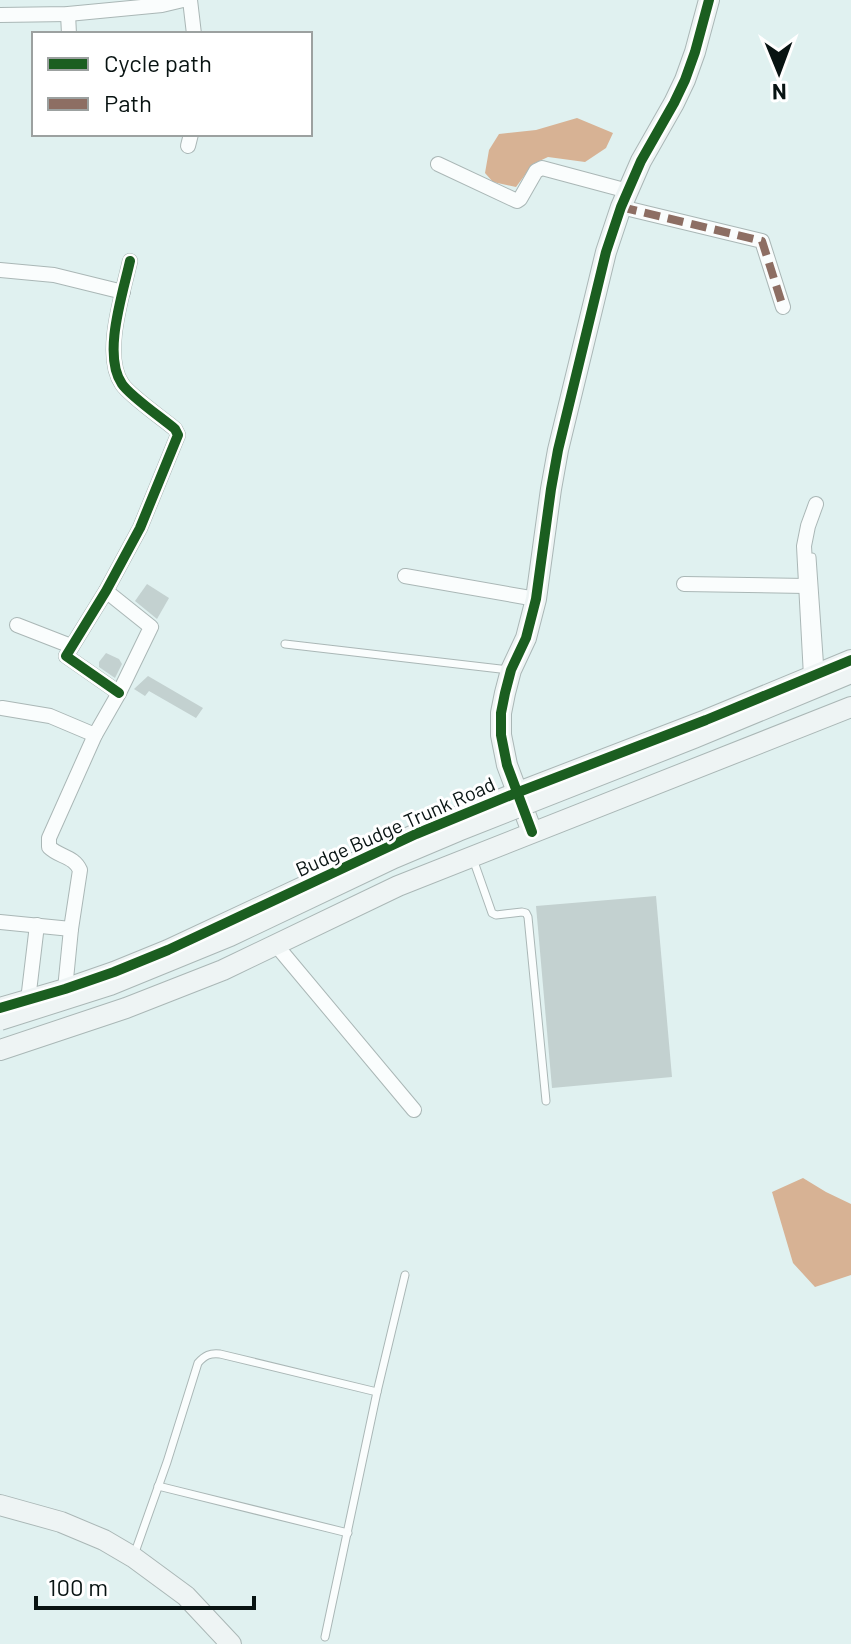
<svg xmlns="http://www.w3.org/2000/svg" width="851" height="1644" font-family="Barlow,sans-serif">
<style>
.water{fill:#d7b294}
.building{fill:#c3d1d0}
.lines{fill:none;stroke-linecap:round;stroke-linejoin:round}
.lane-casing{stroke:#aab7b6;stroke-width:9}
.street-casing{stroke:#aab7b6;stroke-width:16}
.secondary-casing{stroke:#aab7b6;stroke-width:22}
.lane{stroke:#fafdfd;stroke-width:7}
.street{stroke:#fafdfd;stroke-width:14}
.secondary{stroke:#eef4f4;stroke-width:20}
.secondary-bridge-casing{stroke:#aab7b6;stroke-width:22;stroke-linecap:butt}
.secondary-bridge{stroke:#eef4f4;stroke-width:20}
.quiet{stroke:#8d6e63;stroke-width:8;stroke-dasharray:16 8;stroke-linecap:butt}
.cycleway-casing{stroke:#fff;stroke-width:15}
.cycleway{stroke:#1b5e20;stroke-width:10}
.labels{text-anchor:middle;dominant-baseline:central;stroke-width:6;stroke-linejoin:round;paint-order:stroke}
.street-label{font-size:20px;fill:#081312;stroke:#fff}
</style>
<rect width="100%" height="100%" fill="#e0f1f0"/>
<g class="water">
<polygon points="577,118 613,133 606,148 585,162 548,157 533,164 516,187 493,182 485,173 489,150 499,134 536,130"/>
<polygon points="803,1178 826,1192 851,1204 851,1275 815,1287 793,1263 772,1192"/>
</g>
<g class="building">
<polygon points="147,584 169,598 157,619 135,601"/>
<polygon points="106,653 119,659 122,664 115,678 99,667 99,662"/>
<polygon points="148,676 203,708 196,718 149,691 145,696 134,689"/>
<polygon points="656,896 672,1077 552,1088 536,906"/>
</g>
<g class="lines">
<g class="lane-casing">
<g id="lane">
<polyline points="812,557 820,671"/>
<polyline points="285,644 509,670"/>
<polyline points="473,859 492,913 496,915 522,912 526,913 528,917 546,1101"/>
<polyline points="377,1392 405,1275"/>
<polyline points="158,1486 348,1533"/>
<path d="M 134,1555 L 167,1462 L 198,1363 C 205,1355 210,1353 220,1354 L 377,1392 L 325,1637"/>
</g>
</g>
<g class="street-casing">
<g id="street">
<polyline points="190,0 194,34"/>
<polyline points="68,14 69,34"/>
<polyline points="0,15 68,14 162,5 183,0"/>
<polyline points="188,146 191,134"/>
<polyline points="438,164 517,201 520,199 536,171 542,168 628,191"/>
<polyline points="621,207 762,241 783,307"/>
<polyline points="0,270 54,275 123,292"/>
<polyline points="405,576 536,599"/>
<polyline points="684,584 806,586"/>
<polyline points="17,625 71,646"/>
<polyline points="811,676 804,546 808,526 816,504"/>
<path d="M 119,693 L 66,656 L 106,591 L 140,528 L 178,435 L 175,429 C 162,418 130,396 122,384 C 102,355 123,293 130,261"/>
<polyline points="2,708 50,716 95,735"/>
<polyline points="0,922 71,929"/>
<polyline points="276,945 414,1110"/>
<path d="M 65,989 L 71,929 L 80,870 C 74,856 59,857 49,847 L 49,838 L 95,735 L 119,693 L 151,627 L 106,591"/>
<polyline points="28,1000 37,925"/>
</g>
</g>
<g class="secondary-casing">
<g id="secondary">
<polyline points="532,832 507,765 501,735 501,713 505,693 511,670 526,638 536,599 551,489 558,450 606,252 621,207 641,161 674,103 685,80 695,52 709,0"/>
<polyline points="0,1008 65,989 114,972 168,950 416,834 516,793 706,720 851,660"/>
<polyline points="0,1050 126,1008 223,970 398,886 851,707"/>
<polyline points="0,1505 61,1522 104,1540 133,1557 186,1596 231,1644"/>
</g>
</g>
<use href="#lane" class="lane"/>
<use href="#street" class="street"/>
<use href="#secondary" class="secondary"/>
<g class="secondary-bridge-casing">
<polyline id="secondary-bridge" points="0,1020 110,985 230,936 394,858 458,831 694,738 851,673"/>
</g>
<use href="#secondary-bridge" class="secondary-bridge"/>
<polyline class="quiet" points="621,207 762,241 783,307"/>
<g class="cycleway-casing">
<g id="cycleway">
<path d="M 119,693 L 66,656 L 106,591 L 140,528 L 178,435 L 175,429 C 162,418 130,396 122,384 C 102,355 123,293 130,261"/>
<polyline points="532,832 507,765 501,735 501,713 505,693 511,670 526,638 536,599 551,489 558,450 606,252 621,207 641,161 674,103 685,80 695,52 709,0"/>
<polyline points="0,1008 65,989 114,972 168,950 416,834 516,793 706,720 851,660"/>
</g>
</g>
<use href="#cycleway" class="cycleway"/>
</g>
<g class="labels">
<g class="street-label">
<text transform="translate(395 826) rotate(-24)">Budge Budge Trunk Road</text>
</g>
</g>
<rect x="32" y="32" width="280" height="104" fill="#ffffff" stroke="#9ca1a0" stroke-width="2"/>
<rect x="48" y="58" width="40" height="12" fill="#1b5e20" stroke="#9ca1a0" stroke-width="2"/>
<text x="104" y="72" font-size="24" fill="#081312">Cycle path</text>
<rect x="48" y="98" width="40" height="12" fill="#8d6e63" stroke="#9ca1a0" stroke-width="2"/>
<text x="104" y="112" font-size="24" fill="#081312">Path</text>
<g transform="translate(779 72) rotate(179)" stroke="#ffffff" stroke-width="6" paint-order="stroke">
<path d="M0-6L14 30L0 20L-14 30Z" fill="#081312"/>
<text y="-12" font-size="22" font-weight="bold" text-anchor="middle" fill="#081312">N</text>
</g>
<path d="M36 1596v12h218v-12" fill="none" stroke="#081312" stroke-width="4"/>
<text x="48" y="1596" font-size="24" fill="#081312" stroke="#ffffff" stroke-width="6" paint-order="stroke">100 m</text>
</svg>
